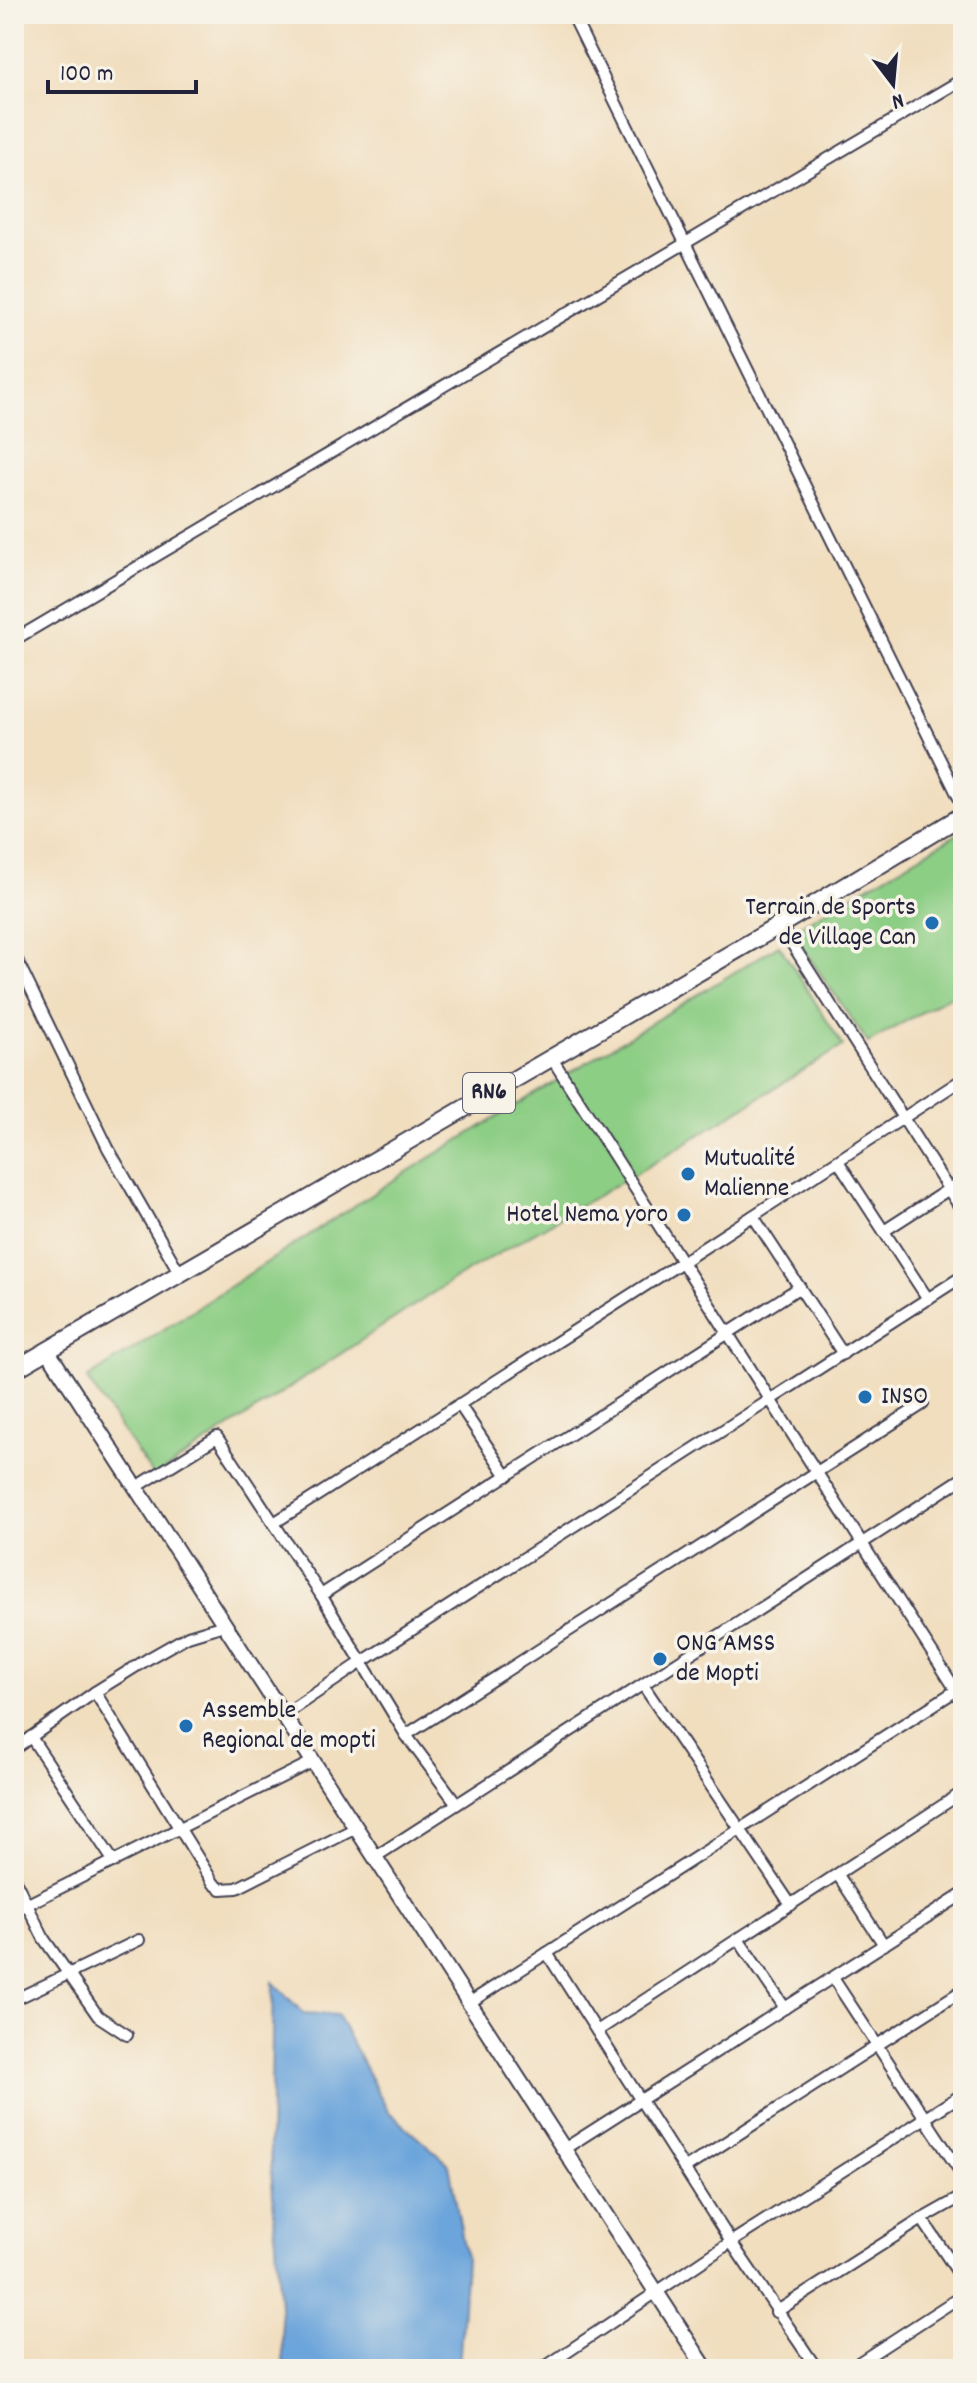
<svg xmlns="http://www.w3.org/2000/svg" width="977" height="2383" font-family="Dekko,sans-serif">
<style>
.green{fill:#8dce85;stroke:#587860;stroke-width:2}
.water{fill:#6ca5db;stroke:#47648b;stroke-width:2}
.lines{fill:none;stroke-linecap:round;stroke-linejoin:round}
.street-casing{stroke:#413e4f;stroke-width:14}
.secondary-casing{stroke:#413e4f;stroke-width:18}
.primary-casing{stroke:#413e4f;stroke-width:20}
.street{stroke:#fff;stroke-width:10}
.secondary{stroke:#fff;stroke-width:14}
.primary{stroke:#fff;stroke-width:16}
.poi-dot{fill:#1f6fb2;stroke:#f7f3e8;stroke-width:3}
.labels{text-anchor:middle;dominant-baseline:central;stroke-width:7;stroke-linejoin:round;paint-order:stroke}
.shield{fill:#f7f3e8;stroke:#62616f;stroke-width:2}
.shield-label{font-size:24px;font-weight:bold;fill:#22223b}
.poi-label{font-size:26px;fill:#22223b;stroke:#f7f3e8;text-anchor:start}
</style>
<rect width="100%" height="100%" fill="#f7f3e8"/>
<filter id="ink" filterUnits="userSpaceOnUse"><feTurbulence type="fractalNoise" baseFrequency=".0125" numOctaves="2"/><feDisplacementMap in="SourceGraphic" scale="16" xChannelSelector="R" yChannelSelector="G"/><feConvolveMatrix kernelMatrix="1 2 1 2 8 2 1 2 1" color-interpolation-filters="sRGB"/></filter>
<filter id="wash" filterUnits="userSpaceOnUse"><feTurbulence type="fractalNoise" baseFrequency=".006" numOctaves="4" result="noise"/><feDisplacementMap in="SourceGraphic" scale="32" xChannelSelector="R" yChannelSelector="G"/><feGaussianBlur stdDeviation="1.8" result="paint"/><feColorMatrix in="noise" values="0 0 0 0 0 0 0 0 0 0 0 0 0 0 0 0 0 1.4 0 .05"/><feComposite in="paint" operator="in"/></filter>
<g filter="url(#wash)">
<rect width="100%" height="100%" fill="#f1debf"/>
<g class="green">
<polygon points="963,831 963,988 868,1043 791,931"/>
<polygon points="779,945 843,1046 647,1167 451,1281 154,1477 87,1379 397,1178"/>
</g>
<polygon class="water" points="273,1982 303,2013 337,2015 388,2111 449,2164 466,2258 459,2369 284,2369 270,2148"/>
</g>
<g filter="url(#ink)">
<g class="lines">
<g class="street-casing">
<g id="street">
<polyline points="572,14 963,806"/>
<polyline points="14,640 963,79"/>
<polyline points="780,925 963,1212"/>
<polyline points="14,954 108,1148 179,1272"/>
<polyline points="551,1057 963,1701"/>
<polyline points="838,1161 928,1299"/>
<polyline points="753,1216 843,1354"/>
<polyline points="884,1231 963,1180"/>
<polyline points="459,1404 507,1476"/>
<polyline points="135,1488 217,1437 321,1595 406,1735 457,1804"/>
<polyline points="274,1523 682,1262 963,1079"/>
<polyline points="321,1595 800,1287"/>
<polyline points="643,1685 791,1905"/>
<polyline points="95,1692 214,1884 221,1889 237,1888 356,1828"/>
<polyline points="282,1716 362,1662 963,1276"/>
<polyline points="406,1735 923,1404"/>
<polyline points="31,1737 114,1862"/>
<polyline points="14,1749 95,1692 151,1657 188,1636 224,1625"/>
<polyline points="375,1857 963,1478"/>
<polyline points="838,1875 884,1945"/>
<polyline points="14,1878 44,1939 98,2016 127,2035"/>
<polyline points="14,1911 312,1762"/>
<polyline points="738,1939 785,2008"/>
<polyline points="547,1953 731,2242 817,2369"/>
<polyline points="833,1978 963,2176"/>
<polyline points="14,2000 139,1940"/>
<polyline points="469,2003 963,1686"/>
<polyline points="597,2031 963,1792"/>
<polyline points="564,2149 963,1894"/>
<polyline points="684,2169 963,1990"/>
<polyline points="922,2219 963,2280"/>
<polyline points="776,2312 922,2219 963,2196"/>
<polyline points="542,2369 731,2242 963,2094"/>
<polyline points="849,2369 963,2295"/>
</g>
</g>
<g class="secondary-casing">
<polyline id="secondary" points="47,1350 706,2369"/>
</g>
<g class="primary-casing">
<polyline id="primary" points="14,1370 780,925 963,815"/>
</g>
<use href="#street" class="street"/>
<use href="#secondary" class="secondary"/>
<use href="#primary" class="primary"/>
</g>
</g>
<g class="poi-dot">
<circle cx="932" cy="923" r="8"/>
<circle cx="688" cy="1174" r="8"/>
<circle cx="684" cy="1215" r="8"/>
<circle cx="865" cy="1397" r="8"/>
<circle cx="660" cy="1659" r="8"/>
<circle cx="186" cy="1726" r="8"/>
</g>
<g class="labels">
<rect class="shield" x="463" y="1073" width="52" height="40" rx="6"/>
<g class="shield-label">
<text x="489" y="1093">RN6</text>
</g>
<g class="poi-label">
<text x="916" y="908" text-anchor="end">Terrain de Sports<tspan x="916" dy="30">de Village Can</tspan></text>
<text x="704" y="1159">Mutualité<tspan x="704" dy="30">Malienne</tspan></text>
<text x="668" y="1215" text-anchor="end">Hotel Nema yoro</text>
<text x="881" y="1397">INSO</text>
<text x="676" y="1644">ONG AMSS<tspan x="676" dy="30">de Mopti</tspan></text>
<text x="202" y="1711">Assemble<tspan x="202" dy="30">Regional de mopti</tspan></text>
</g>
</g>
<rect width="977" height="2383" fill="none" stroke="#f7f3e8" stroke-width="48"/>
<g transform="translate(893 84) rotate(164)" stroke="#f7f3e8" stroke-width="6" paint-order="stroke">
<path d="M0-6L14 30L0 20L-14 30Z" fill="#22223b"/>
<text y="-12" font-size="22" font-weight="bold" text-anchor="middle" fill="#22223b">N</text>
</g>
<path d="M48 80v12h148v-12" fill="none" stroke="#22223b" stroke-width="4"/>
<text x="60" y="80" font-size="24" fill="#22223b" stroke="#f7f3e8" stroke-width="6" paint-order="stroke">100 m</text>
</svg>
